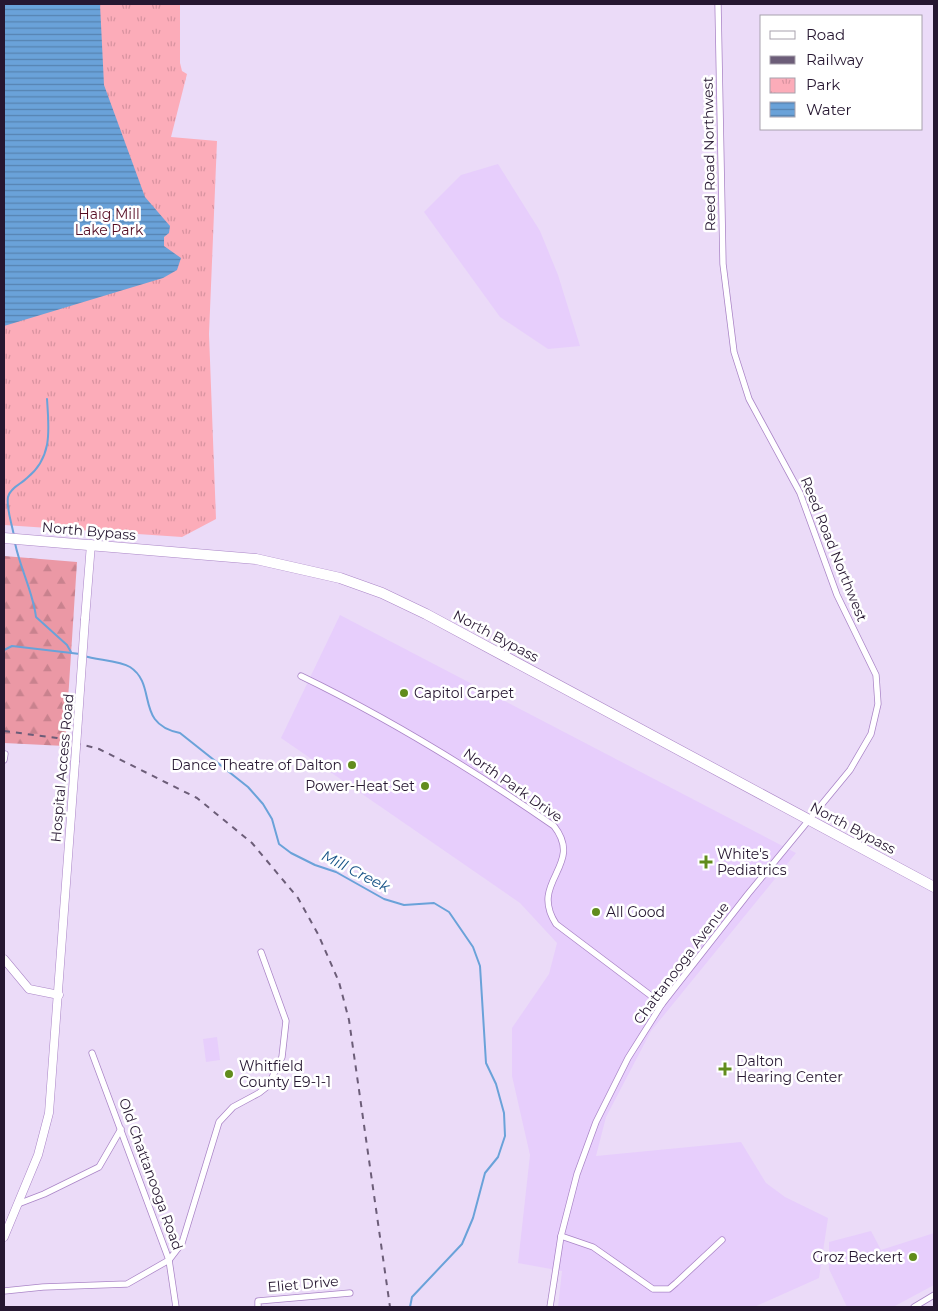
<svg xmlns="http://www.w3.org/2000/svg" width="938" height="1311" font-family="Montserrat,sans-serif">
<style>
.built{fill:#e7cefc}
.forest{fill:url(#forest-firs)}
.park{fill:url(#park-tufts)}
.water{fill:url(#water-rules)}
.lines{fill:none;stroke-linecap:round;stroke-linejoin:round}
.stream{stroke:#6aa2d9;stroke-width:2}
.street-casing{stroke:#aa85c7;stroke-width:7}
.secondary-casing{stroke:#aa85c7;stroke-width:9}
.highway-casing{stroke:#aa85c7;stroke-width:11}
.street{stroke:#fff;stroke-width:5.5}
.secondary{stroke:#fff;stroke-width:8}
.highway{stroke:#fff;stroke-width:10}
.rail{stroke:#6c5d78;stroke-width:2;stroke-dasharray:6 6;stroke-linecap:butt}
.secondary-bridge-casing{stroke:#aa85c7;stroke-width:9;stroke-linecap:butt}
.secondary-bridge{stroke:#fff;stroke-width:8}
.poi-dot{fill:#618c1c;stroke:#fff;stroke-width:2}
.labels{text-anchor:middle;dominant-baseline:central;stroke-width:5;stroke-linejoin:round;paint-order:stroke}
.street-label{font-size:14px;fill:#261731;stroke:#fff}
.park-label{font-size:14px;fill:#560d23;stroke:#fff}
.poi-label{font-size:14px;fill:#261731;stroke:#fff;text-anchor:start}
.water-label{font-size:15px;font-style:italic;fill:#165286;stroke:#fff}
</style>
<defs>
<pattern id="forest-firs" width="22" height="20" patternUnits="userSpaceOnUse" patternTransform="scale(1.25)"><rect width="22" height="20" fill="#eb98a5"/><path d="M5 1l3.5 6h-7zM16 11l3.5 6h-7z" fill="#c9828e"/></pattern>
<pattern id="park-tufts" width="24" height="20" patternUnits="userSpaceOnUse" patternTransform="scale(1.25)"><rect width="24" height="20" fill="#fcacb9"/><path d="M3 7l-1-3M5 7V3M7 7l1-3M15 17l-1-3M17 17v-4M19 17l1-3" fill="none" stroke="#d893a0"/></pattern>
<pattern id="water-rules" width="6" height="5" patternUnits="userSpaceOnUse" patternTransform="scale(1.25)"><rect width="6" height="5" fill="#6aa2d9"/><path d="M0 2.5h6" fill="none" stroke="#5783b1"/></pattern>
</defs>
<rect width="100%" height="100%" fill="#ebdbf8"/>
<g class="built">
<polygon points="498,164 540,231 558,275 580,346 548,349 500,317 424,212 461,175"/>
<polygon points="340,615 796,853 651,1031 606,1117 596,1156 741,1142 766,1183 785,1197 828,1218 819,1278 754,1307 558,1307 562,1271 518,1263 530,1155 512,1076 512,1028 549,974 557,943 520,903 281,738"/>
<polygon points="217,1037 220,1060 206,1062 203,1039"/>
<polygon points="871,1231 881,1250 934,1233 934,1285 893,1307 847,1307 829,1269 829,1242"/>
</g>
<polygon class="forest" points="4,556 77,562 65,746 4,743"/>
<polygon class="park" points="4,4 180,4 180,63 182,71 187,74 171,137 217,141 209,334 216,519 182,537 4,525"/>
<polygon class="water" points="4,4 100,4 104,85 145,197 170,226 169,233 164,237 164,246 181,258 177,270 163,278 4,326"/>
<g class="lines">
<g class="stream">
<path d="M 14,536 C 12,524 6,508 8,497 C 10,488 21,484 27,478 C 53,457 49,429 47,399"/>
<path d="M 15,543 C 20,568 33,592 36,617 L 67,645 L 71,652"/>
<polyline points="4,650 12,646 80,654"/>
<path d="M 84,656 C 97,660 120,661 130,667 C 158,685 134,724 180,733 L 248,787 L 263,804 L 272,819 L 279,844 L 291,853 L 315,865 L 336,872 L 384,899 L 404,905 L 434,903 L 449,912 L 473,947 L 480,966 L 486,1063 L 496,1084 L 504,1113 L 505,1136 L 498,1157 L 485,1173 L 473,1218 L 462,1244 L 412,1297 L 410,1307"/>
</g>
<g class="street-casing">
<g id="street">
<path d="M 301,676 C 390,719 473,770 554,826 C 585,866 528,881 556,924 L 662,1004"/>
<polyline points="4,760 5,754"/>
<polyline points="92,1053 169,1260 176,1307"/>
<polyline points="18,1204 44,1194 99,1167 121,1129"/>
<polyline points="561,1236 593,1247 653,1289 669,1289 676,1283 722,1240"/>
<polyline points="4,1291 43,1287 127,1284 169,1260 182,1243 219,1122 233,1107 259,1093 268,1086 282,1057 286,1021 261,952"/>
<polyline points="258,1307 258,1301 350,1293"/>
<polyline points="550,1307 561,1236 577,1174 596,1122 628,1058 662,1004 748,894 850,770 871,734 878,704 876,675 837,595 800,493 749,399 734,352 723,264 718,4"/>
<polyline points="914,1307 934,1295"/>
</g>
</g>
<g class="secondary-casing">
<g id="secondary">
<polyline points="85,619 91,544"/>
<polyline points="4,959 29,989 59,995"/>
<polyline points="4,1237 38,1155 49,1113 75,762"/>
</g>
</g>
<g class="highway-casing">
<polyline id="highway" points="4,538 256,559 340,578 382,593 426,614 934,887"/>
</g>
<use href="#street" class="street"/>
<use href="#secondary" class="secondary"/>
<use href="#highway" class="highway"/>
<polyline class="rail" points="4,731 57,738 99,749 197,798 252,843 298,898 318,934 339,982 349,1020 390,1307"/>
<g class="secondary-bridge-casing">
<polyline id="secondary-bridge" points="75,762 85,619"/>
</g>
<use href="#secondary-bridge" class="secondary-bridge"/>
</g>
<g class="poi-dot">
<circle cx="404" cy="693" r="5"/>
<circle cx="352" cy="765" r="5"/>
<circle cx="425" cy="786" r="5"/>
<path d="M703.5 854.5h5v5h5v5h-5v5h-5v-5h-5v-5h5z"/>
<circle cx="596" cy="912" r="5"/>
<path d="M722.5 1061.5h5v5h5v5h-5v5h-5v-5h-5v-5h5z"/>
<circle cx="229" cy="1074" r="5"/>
<circle cx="913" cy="1257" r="5"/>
</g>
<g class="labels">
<g class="street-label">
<text transform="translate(709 154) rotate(-91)">Reed Road Northwest</text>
<text transform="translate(89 531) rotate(5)">North Bypass</text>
<text transform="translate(834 549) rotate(68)">Reed Road Northwest</text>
<text transform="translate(496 636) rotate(28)">North Bypass</text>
<text transform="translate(62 768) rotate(-85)">Hospital Access Road</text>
<text transform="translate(513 785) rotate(35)">North Park Drive</text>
<text transform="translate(853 828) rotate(28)">North Bypass</text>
<text transform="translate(681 963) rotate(-53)">Chattanooga Avenue</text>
<text transform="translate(151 1174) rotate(70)">Old Chattanooga Road</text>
<text transform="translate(303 1284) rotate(-5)">Eliet Drive</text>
</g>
<g class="park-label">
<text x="109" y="214">Haig Mill<tspan x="109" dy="16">Lake Park</tspan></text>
</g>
<g class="poi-label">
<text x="414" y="693">Capitol Carpet</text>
<text x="342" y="765" text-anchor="end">Dance Theatre of Dalton</text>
<text x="415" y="786" text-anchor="end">Power-Heat Set</text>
<text x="717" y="854">White's<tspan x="717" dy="16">Pediatrics</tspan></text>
<text x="606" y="912">All Good</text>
<text x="736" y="1061">Dalton<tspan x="736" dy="16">Hearing Center</tspan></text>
<text x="239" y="1066">Whitfield<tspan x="239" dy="16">County E9-1-1</tspan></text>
<text x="903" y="1257" text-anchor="end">Groz Beckert</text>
</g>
<g class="water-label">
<text transform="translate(356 871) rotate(27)">Mill Creek</text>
</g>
</g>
<rect width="938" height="1311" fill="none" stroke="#261731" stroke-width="10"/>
<rect x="760" y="15" width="162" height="115" fill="#ffffff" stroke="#a8a2ad"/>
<rect x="770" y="31" width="25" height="8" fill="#ffffff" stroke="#a8a2ad"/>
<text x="806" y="40" font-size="15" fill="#261731">Road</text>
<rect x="770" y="56" width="25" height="8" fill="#6c5d78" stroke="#a8a2ad"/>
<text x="806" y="65" font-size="15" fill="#261731">Railway</text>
<rect x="770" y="78" width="25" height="15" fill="url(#park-tufts)" stroke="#a8a2ad"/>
<text x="806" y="90" font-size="15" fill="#261731">Park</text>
<rect x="770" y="102" width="25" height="15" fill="url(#water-rules)" stroke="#a8a2ad"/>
<text x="806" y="115" font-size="15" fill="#261731">Water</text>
</svg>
